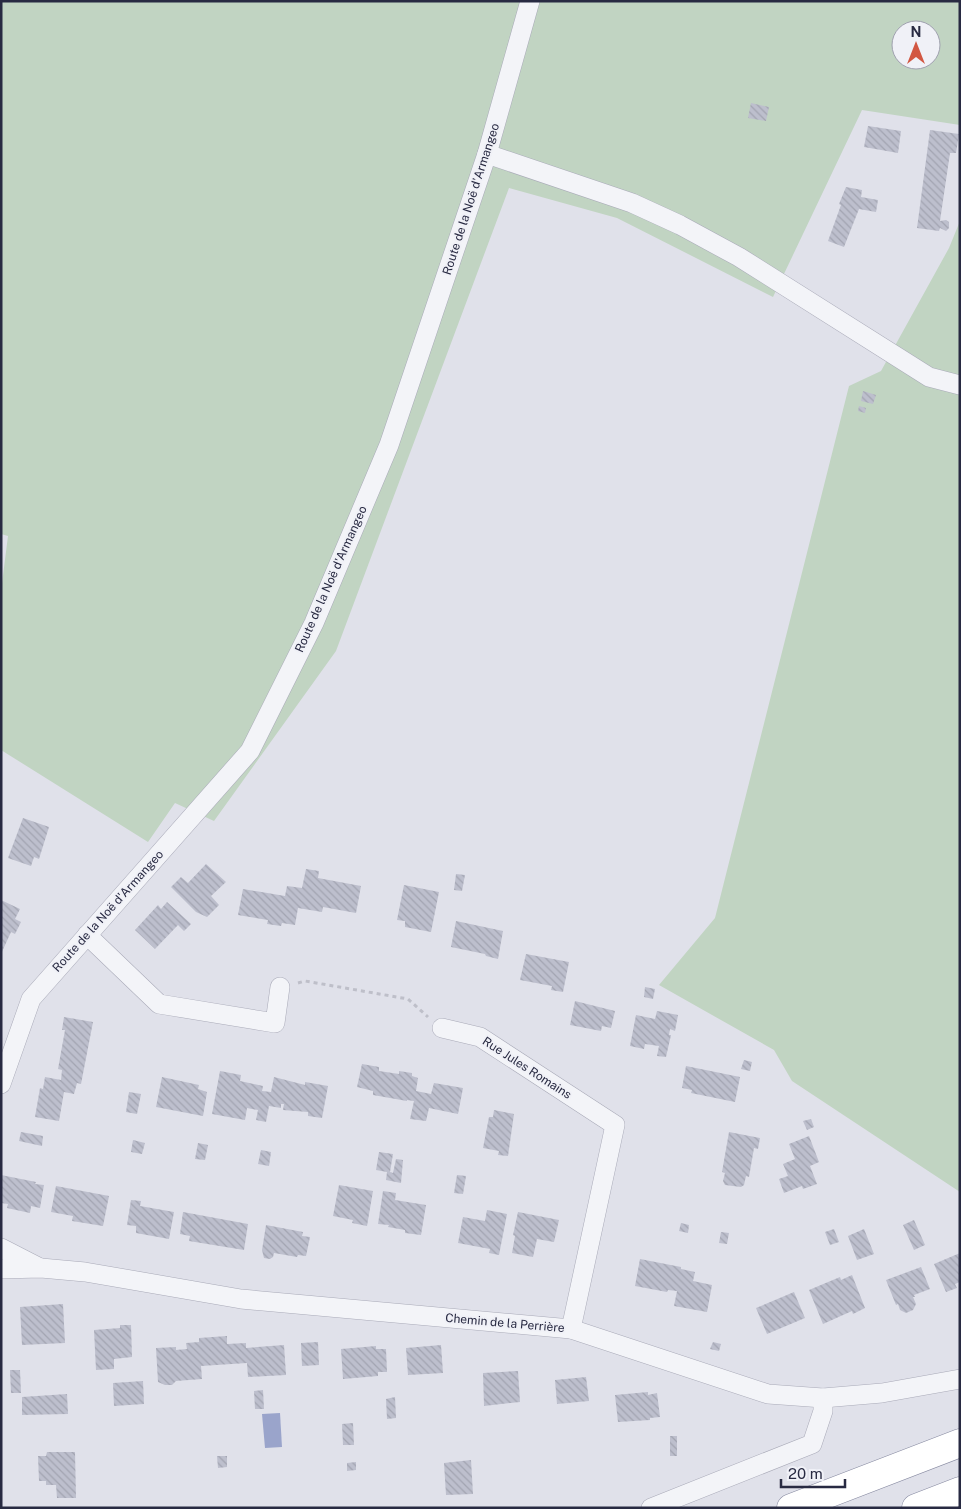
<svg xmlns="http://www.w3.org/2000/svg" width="961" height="1509" font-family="'Public Sans',sans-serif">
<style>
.grass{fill:#c1d4c2;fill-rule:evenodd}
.water{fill:#9aa4cb}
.building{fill:url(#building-back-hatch)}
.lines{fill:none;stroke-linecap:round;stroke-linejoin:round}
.minor-casing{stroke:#a9aab8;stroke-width:20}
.trunk-casing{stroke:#878aa1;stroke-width:29}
.path{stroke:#bebfc9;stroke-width:3;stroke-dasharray:4 4;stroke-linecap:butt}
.minor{stroke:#f3f4f8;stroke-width:19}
.trunk{stroke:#fff;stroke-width:28}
.labels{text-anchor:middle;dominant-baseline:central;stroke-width:4;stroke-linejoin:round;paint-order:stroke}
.street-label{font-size:12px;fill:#282a42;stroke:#f0f1f7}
</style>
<defs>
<pattern id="building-back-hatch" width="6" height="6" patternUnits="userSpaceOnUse" patternTransform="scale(1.25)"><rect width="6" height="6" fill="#bdbfcd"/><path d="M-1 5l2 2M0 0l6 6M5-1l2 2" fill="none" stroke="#a2a4b1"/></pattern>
</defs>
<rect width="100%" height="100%" fill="#e0e1ea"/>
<g class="grass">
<path d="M 1,1 L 960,1 L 960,125 L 862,110 L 773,297 L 617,218 L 509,188 L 336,651 L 214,821 L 175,803 L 148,842 L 1,750 L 1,591 L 8,536 L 1,534 ZM 901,30 L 931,30 L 931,60 L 901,60 Z"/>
<polygon points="960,221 960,1192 792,1081 774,1050 659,985 715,918 849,386 881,371 949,248"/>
</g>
<polygon class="water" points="280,1413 282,1447 265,1448 262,1414"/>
<g class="building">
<polygon points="751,103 769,107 766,121 748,118"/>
<polygon points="868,126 901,131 898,153 864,147"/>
<polygon points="930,130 959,134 956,153 950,153 940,221 946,220 949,222 949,228 946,231 940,228 939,231 917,228"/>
<polygon points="846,187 862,190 861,197 878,200 876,212 859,209 844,247 828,241 841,205 839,204"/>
<polygon points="863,391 876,395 873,404 861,401"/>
<polygon points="859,406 866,408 865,413 858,411"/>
<polygon points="23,818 49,827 39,859 34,857 31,866 8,858"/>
<polygon points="206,864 226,882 211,896 219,905 207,917 196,912 171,887 181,877 188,883"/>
<polygon points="306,869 319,871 318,878 361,886 356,913 323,907 322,912 298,908 295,925 282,923 281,926 267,924 268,920 238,915 243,889 285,896 287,886 302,888"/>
<polygon points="456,874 465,875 462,891 454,890"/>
<polygon points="404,885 439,892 431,932 405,927 405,921 397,920"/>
<polygon points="1,900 20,909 15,919 21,922 15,934 11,932 1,954"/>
<polygon points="167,902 191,924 184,931 178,925 155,949 135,930 158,905 161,909"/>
<polygon points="456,921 503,931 498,959 486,956 485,954 451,947"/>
<polygon points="526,954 569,962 563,992 551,990 552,986 520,980"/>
<polygon points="645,987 655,989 653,999 644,997"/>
<polygon points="575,1001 615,1011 611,1028 602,1026 601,1031 570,1025"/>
<polygon points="657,1011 678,1015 675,1031 670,1029 669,1035 671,1035 666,1057 657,1056 659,1046 645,1044 644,1049 630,1046 636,1015 655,1019"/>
<polygon points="64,1017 93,1022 81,1084 77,1083 74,1094 64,1092 59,1121 35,1117 40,1088 43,1089 45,1077 61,1080 62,1070 58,1069 65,1030 62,1030"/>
<polygon points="744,1060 752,1062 750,1071 741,1069"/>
<polygon points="362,1064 379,1067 379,1071 399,1074 399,1071 412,1073 412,1076 418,1078 416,1091 431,1094 434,1083 463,1088 458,1114 429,1108 426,1121 410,1119 414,1101 407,1100 407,1101 373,1095 373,1091 357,1087"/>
<polygon points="686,1066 740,1077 735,1102 691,1093 692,1090 682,1088"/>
<polygon points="220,1071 241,1075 240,1081 263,1086 262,1091 271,1092 274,1077 305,1085 305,1082 328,1086 322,1118 308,1116 308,1112 283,1110 284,1104 281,1104 281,1108 269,1106 266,1122 256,1120 258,1110 247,1108 245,1120 212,1114"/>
<polygon points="162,1077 199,1085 198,1089 207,1092 203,1116 156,1107"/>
<polygon points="129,1092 141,1094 137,1114 126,1112"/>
<polygon points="494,1110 514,1114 508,1156 498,1155 499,1151 483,1148 489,1117 493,1117"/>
<polygon points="811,1119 814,1127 807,1130 803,1121"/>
<polygon points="21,1132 43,1136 42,1146 19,1141"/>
<polygon points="729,1132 760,1138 758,1149 754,1148 749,1177 746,1176 744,1185 741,1187 725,1185 723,1181 725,1173 722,1172"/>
<polygon points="809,1136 819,1162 810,1166 817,1184 803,1189 802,1186 784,1193 779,1179 788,1176 783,1164 795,1159 789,1144"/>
<polygon points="133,1140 145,1143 142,1154 131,1152"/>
<polygon points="198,1143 208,1145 205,1160 195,1159"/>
<polygon points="261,1150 271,1152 269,1166 258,1164"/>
<polygon points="379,1152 393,1154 390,1172 393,1173 396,1159 403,1160 401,1183 386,1180 387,1172 376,1170"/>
<polygon points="1,1175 36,1182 35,1184 44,1185 40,1208 31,1206 30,1213 7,1208 8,1204 1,1203"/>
<polygon points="457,1175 466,1176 463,1194 454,1193"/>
<polygon points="339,1185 373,1191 367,1226 352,1223 353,1220 333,1216"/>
<polygon points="56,1186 109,1196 103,1226 72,1221 73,1216 51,1212"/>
<polygon points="383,1191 396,1193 395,1200 426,1205 421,1235 405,1233 405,1230 388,1227 389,1225 378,1224"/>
<polygon points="131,1200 141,1201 140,1206 174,1212 169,1239 136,1233 136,1226 127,1225"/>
<polygon points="487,1210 507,1214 499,1255 489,1253 490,1249 458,1243 463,1217 485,1221"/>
<polygon points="183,1212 248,1224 244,1250 189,1241 190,1236 180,1234"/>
<polygon points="518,1212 559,1220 554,1242 537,1239 533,1257 512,1253 515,1236 513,1235"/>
<polygon points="914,1220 925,1245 914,1250 903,1225"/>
<polygon points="681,1223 689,1225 688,1233 679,1231"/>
<polygon points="266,1225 303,1232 302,1236 310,1237 306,1256 298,1255 297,1257 274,1253 273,1257 270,1259 264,1258 262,1250"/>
<polygon points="834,1229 839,1242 830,1245 825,1232"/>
<polygon points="864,1229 874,1254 857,1260 848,1236"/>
<polygon points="721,1232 729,1233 727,1244 719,1243"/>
<polygon points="960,1253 960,1282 955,1284 957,1288 946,1292 934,1264"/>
<polygon points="640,1259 681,1267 681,1269 695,1272 693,1281 712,1285 707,1312 674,1306 677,1291 668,1290 667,1292 635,1286"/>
<polygon points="921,1267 930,1289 914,1295 915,1297 913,1297 916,1304 913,1310 906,1313 900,1310 898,1304 896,1305 886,1280"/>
<polygon points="852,1275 865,1308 853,1314 852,1311 823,1324 809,1290 840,1277 841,1280"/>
<polygon points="794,1292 805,1318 767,1334 756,1308"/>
<polygon points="63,1304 65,1343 22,1345 20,1307"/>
<polygon points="120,1325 131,1325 132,1357 114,1359 114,1369 96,1370 94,1330 120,1328"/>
<polygon points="227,1336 227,1344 246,1343 246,1348 284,1345 286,1375 248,1377 247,1363 201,1366 202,1379 176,1381 172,1385 165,1385 158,1382 156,1348 176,1347 176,1350 187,1349 186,1343 199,1342 199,1338"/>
<polygon points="318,1342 319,1365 302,1366 301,1343"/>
<polygon points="713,1342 721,1344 719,1351 710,1349"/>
<polygon points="441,1345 443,1373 408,1375 406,1348"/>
<polygon points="376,1346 376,1349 386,1349 387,1372 378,1372 378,1376 343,1379 341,1349"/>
<polygon points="10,1370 20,1370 21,1393 11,1393"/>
<polygon points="518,1371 520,1402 484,1406 483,1373"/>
<polygon points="586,1377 589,1401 557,1404 555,1380"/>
<polygon points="143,1381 144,1404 114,1406 113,1383"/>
<polygon points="263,1390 264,1409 255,1409 254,1391"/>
<polygon points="648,1392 648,1395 657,1393 660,1417 650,1418 650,1420 618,1422 615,1395"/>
<polygon points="67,1394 68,1414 22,1415 22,1397"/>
<polygon points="395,1397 396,1418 387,1419 386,1399"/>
<polygon points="353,1423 354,1445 343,1445 342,1424"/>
<rect x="670" y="1436" width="7" height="20"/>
<polygon points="47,1452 75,1452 76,1498 57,1498 56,1485 46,1485 46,1481 39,1481 38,1456 46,1456"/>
<polygon points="217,1456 227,1456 227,1467 218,1468"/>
<polygon points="471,1460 473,1494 446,1495 444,1463"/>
<polygon points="356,1462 356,1470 347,1471 347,1463"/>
</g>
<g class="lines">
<g class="minor-casing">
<g id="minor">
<polyline points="487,154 632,203 680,225 739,257 929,377 960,385"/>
<polyline points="87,935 159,1004 275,1023 280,987"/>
<polyline points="442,1028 480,1037 615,1125 571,1329"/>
<polyline points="1,1084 31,999 250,751 314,623 389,445 487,154 530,1"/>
<polyline points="1,1248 38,1267"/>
<polyline points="1,1269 41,1268 85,1272 241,1299 571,1329 768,1394 823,1398 882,1393 960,1379"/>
<polyline points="651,1508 812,1444 823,1411 823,1398"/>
</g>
</g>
<g class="trunk-casing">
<g id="trunk">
<polyline points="791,1508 960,1443"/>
<polyline points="916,1508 960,1491"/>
</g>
</g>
<polyline class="path" points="298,983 305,981 408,999 428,1017"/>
<use href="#minor" class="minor"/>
<use href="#trunk" class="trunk"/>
</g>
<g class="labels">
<g class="street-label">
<text transform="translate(471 199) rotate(-72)">Route de la Noë d'Armangeo</text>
<text transform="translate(331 579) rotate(-66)">Route de la Noë d'Armangeo</text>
<text transform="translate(108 911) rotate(-48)">Route de la Noë d'Armangeo</text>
<text transform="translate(527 1068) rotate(33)">Rue Jules Romains</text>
<text transform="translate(505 1323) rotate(5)">Chemin de la Perrière</text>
</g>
</g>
<rect width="961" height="1509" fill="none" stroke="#282a42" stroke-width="5"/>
<g transform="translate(916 45)"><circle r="24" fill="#f0f1f7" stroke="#a0a1af"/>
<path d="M0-4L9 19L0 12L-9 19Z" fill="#d25742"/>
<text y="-8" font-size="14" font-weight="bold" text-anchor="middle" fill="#282a42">N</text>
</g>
<path d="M781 1479v8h64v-8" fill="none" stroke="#282a42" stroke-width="2.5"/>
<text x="788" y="1479" font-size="15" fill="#282a42" stroke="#f0f1f7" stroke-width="4" paint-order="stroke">20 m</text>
</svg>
